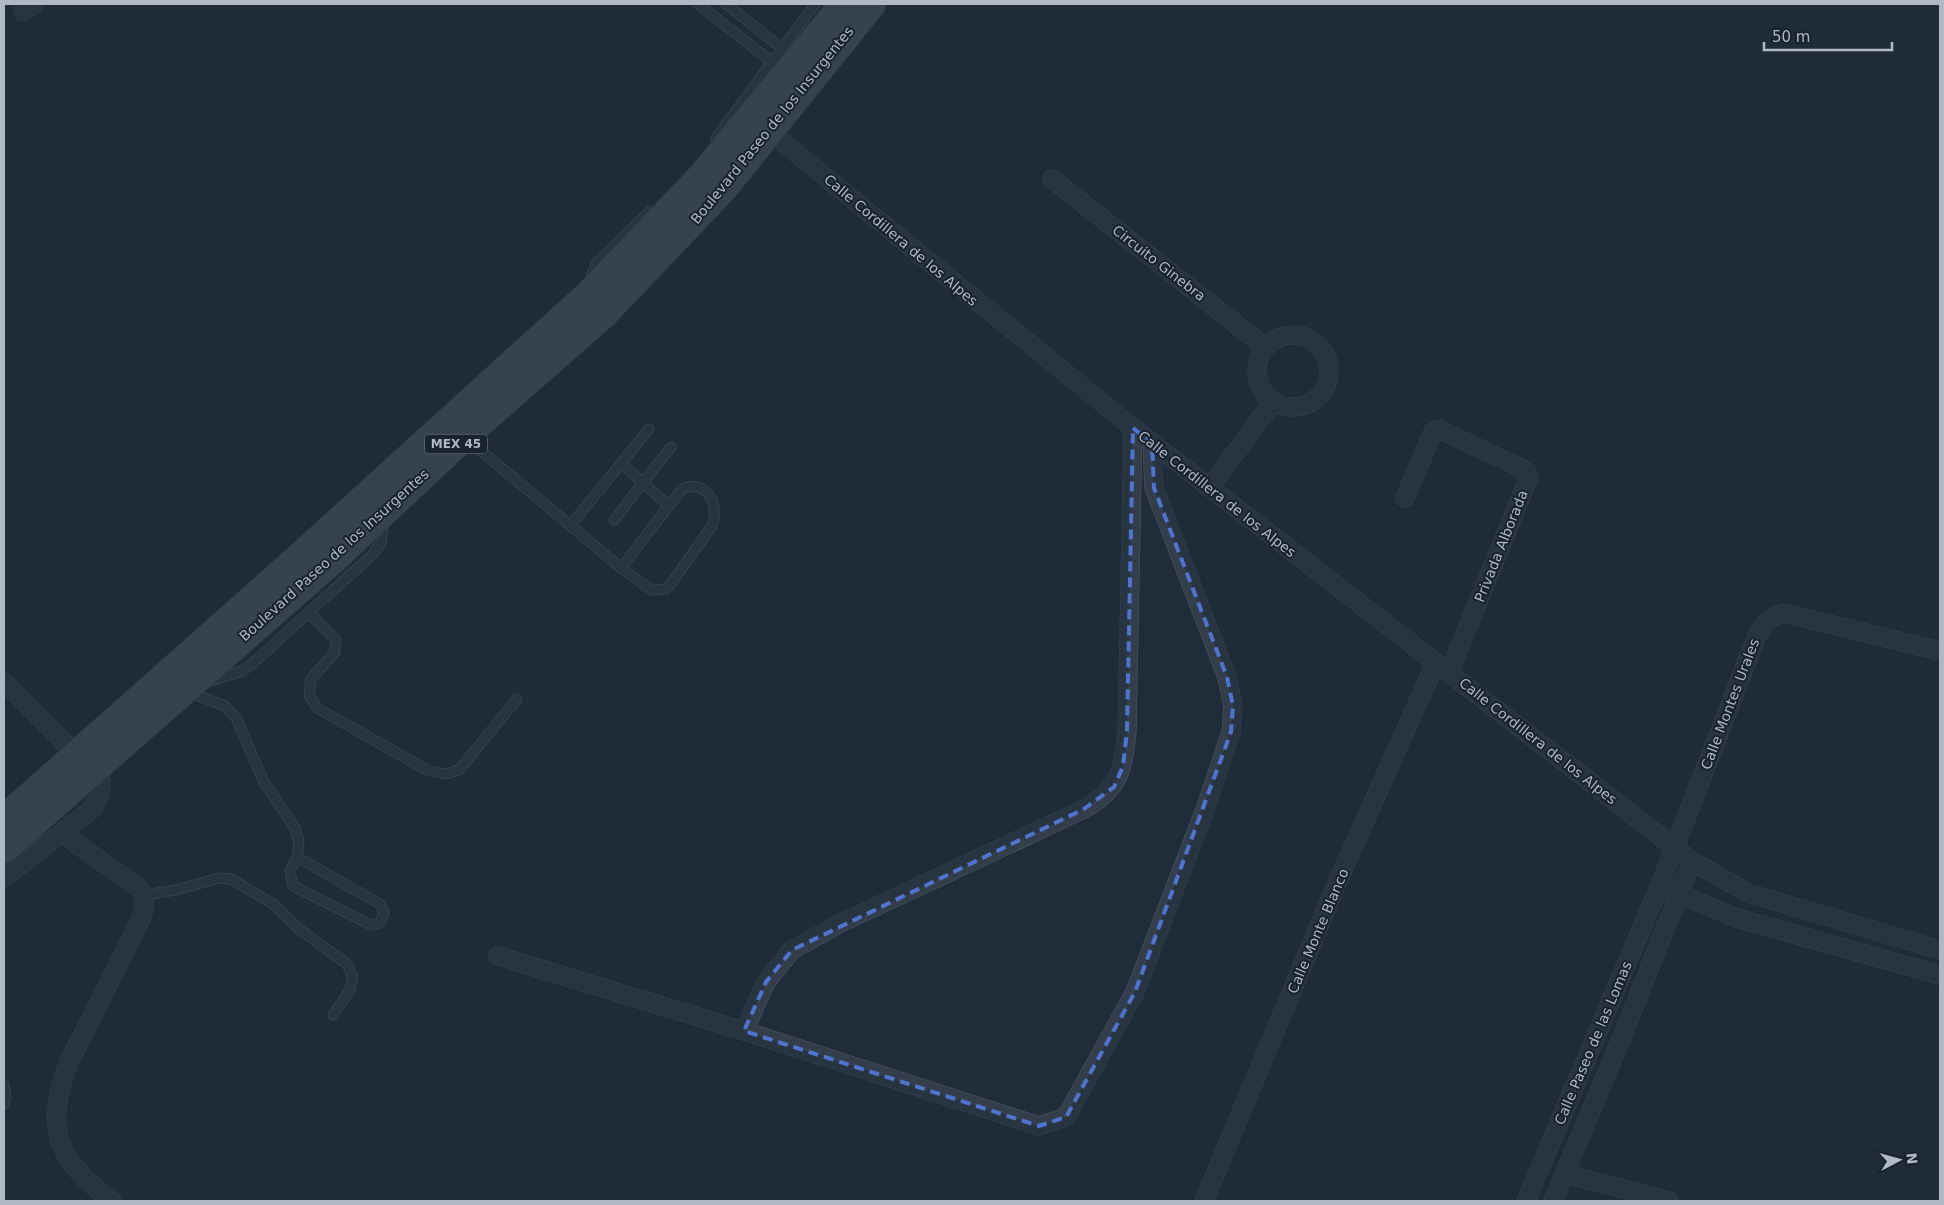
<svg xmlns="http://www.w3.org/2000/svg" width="1944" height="1205" font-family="'DejaVu Sans',sans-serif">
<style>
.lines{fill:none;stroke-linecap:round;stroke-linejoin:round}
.service-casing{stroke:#515b68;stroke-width:11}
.minor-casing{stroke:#515b68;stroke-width:19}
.primary-casing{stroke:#3d4754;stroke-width:29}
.service{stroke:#343e4a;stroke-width:9}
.minor{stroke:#343e4a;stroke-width:18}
.primary{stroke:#515d6b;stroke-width:28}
.marked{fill:none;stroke:#5073d2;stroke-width:4;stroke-dasharray:10 6;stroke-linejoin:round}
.labels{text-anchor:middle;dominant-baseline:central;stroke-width:4;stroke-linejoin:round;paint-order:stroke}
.shield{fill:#19232f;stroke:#818b99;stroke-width:1}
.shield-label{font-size:12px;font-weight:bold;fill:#aeb8c7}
.street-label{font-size:14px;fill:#aeb8c7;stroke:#19232f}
</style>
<rect width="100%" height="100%" fill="#202c3a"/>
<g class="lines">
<g class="service-casing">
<g id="service">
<polyline points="698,4 772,62"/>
<polyline points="726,4 783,49"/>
<polyline points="716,138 815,4"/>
<polyline points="590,279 596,264 650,211"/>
<path d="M 467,439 L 621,568 L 652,590 L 666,589 L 670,585 L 712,526 C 720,505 707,478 682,489 L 621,568"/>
<polyline points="621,463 669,506"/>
<polyline points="614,520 671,447"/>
<polyline points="570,526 649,429"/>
<polyline points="309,613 336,640 335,652 311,679 309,695 317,708 427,770 445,774 459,770 517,699"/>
<polyline points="208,682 242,671 252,664 373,554 381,543 384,521"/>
<polyline points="189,692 225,706 236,718 264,782 295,828 299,842 297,857 290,871 293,886 371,925 380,923 384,912 380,904 297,857"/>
<polyline points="144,895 176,890 219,878 231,879 273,904 299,929 347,964 353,978 350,990 333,1015"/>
<polyline points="4,1085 6,1096 4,1104"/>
</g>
</g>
<g class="minor-casing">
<g id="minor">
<polyline points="23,12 35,4"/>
<polyline points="769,131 1133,428 1692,861 1748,893 1940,950"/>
<polyline points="1052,179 1265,347"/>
<circle cx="1293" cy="371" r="36"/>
<polyline points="1210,487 1273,402"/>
<polyline points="1405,498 1433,432 1438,429 1517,466 1527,472 1529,477 1449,673"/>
<polyline points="4,682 77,755"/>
<path d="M 61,833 L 135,885 C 152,899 143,915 135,931 L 69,1062 C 44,1128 56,1160 112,1201"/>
<path d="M 4,878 L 92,809 C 103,792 103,787 98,767"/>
<polyline points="1669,890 1737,918 1940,975"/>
<polyline points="498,956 744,1031 1039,1126 1066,1117 1135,992 1206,807 1231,732 1233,706 1227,677 1154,488 1152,443"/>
<path d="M 744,1031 L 766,982 L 792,950 L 841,923 L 1084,809 C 1119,790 1124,769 1127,731 L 1133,428"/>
<polyline points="1566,1174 1669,1201"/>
<polyline points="1204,1201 1337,883 1436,662"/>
<path d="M 1526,1201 L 1660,885 L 1758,633 C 1765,623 1771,616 1784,613 L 1940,651"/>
<polyline points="1553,1201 1622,1037 1692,861"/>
</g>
</g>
<g class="primary-casing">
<g id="primary">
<polyline points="4,819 297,559 589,294 700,178 844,4"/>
<polyline points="4,849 335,558 464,437 604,314 724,188 872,4"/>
</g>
</g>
<use href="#service" class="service"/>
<use href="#minor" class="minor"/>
<use href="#primary" class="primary"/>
</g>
<path d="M0 0H1944V1205H0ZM 1133,428 L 1152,443 L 1154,488 L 1227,677 L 1233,706 L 1231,732 L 1135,992 L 1066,1117 L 1039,1126 L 744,1031 L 766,982 L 792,950 L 1084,809 L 1114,787 L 1123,766 L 1127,731 Z" fill="#202c3a" fill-opacity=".55" fill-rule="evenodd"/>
<path class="marked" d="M 1133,428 L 1152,443 L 1154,488 L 1227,677 L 1233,706 L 1231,732 L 1135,992 L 1066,1117 L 1039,1126 L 744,1031 L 766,982 L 792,950 L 1084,809 L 1114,787 L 1123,766 L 1127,731 Z"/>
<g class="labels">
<rect class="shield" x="425" y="434.5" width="62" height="19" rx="4"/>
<g class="shield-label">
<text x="456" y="444">MEX 45</text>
</g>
<g class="street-label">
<text transform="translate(772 125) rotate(-51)">Boulevard Paseo de los Insurgentes</text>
<text transform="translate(901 240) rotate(40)">Calle Cordillera de los Alpes</text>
<text transform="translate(1159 263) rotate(38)">Circuito Ginebra</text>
<text transform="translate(1217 494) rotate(38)">Calle Cordillera de los Alpes</text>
<text transform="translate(1501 546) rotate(-68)">Privada Alborada</text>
<text transform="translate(334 555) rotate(-42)">Boulevard Paseo de los Insurgentes</text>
<text transform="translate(1730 704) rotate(-69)">Calle Montes Urales</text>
<text transform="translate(1538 741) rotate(38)">Calle Cordillera de los Alpes</text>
<text transform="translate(1318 931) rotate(-67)">Calle Monte Blanco</text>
<text transform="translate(1593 1043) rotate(-67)">Calle Paseo de las Lomas</text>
</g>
</g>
<rect width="1944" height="1205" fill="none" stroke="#aeb8c7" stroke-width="10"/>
<g transform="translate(1899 1160) rotate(84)" stroke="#19232f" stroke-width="4" paint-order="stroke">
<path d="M0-4L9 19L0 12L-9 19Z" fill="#aeb8c7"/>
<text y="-8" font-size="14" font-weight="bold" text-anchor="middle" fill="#aeb8c7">N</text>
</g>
<path d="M1764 42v8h128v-8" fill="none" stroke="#aeb8c7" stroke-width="2.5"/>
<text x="1772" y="42" font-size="15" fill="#aeb8c7" stroke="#19232f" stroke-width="4" paint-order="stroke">50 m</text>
</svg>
